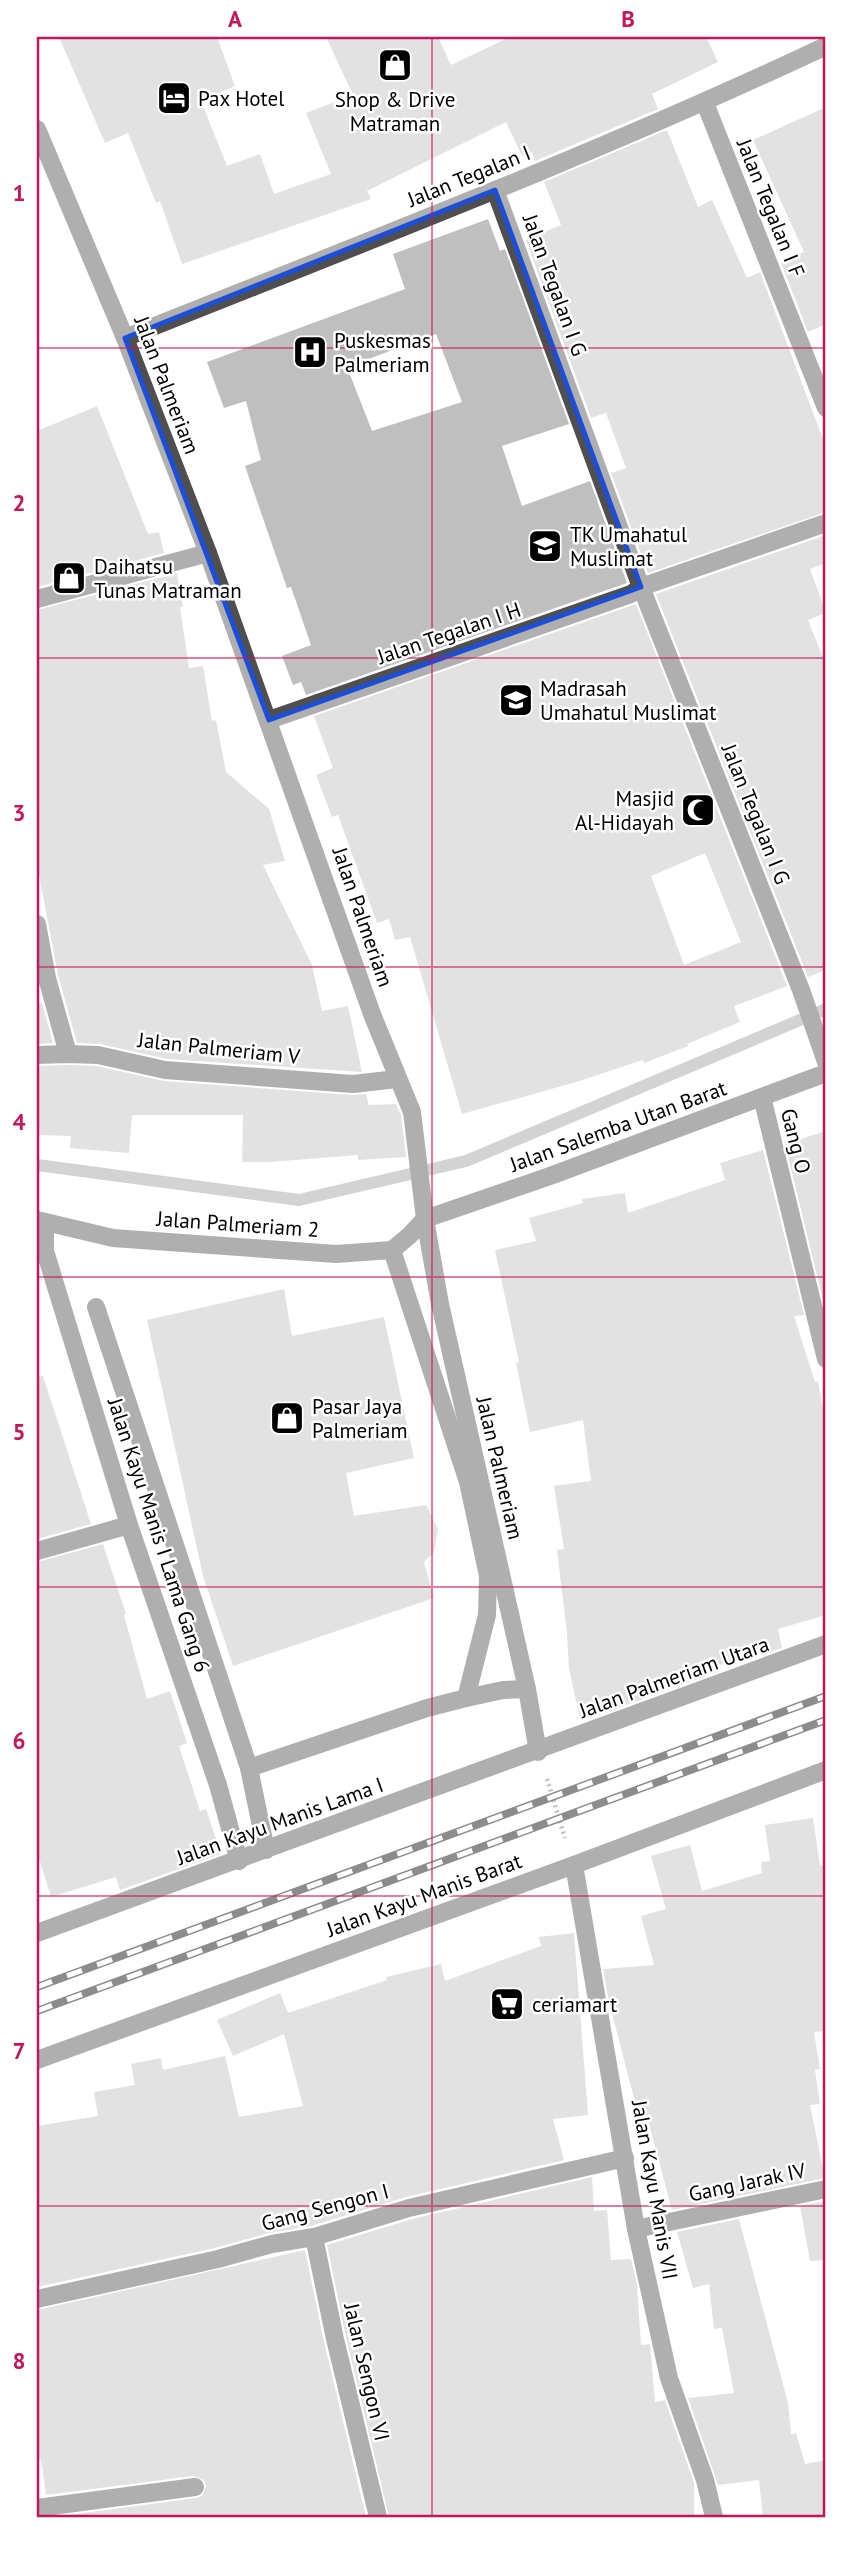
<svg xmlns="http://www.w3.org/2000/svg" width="863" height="2554" font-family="'PT Sans',sans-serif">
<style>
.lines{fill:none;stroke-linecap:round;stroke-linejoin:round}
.stream{stroke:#9d9d9d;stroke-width:12}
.building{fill:#bfbfbf;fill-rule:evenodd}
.path{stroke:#717171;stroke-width:4.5;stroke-dasharray:2 3.5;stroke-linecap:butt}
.minor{stroke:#4f4f4f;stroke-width:18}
.rail-casing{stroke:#000;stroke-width:8}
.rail{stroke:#fff;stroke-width:5;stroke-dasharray:16;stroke-linecap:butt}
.marked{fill:none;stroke:#1d4ed8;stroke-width:5;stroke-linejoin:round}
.grid{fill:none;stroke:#c2185b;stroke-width:2;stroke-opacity:0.55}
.labels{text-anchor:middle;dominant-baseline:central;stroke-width:5;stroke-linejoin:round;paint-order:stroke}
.poi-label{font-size:21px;fill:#000;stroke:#fff;text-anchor:start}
.street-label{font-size:21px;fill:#000;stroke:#fff}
.neatline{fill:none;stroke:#c2185b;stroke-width:2.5}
.grid-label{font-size:23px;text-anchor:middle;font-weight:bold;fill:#c2185b}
</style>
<rect width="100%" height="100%" fill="#fff"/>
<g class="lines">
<polyline class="stream" points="37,1165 299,1200 466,1161 826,1009"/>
</g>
<g class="building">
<polygon points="59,37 217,37 235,86 201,101 227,166 260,154 274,194 331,174 306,113 353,95 326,37 438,37 451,65 510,37 706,37 718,62 652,94 658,109 535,161 532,152 522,156 506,122 367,191 371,199 182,264 160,201 156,203 128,133 105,143"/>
<polygon points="826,107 826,324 808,332 781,263 804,252 753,140"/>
<polygon points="667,130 698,207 712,200 747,278 760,272 826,447 826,512 648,573 611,473 626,468 606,413 591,418 526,240 561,225 544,182"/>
<path d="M 488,219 L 500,251 L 505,249 L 569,424 L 502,446 L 522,506 L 590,481 L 627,583 L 306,695 L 301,682 L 293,685 L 282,656 L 311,645 L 291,587 L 287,588 L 245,466 L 261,460 L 246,401 L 224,408 L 207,362 L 405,289 L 393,254 ZM 436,334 L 462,402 L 372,431 L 347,367 Z"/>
<polygon points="97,406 148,534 159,532 164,553 37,587 37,431"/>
<polygon points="826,535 826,563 810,569 826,613 808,620 826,665 826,970 808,977 656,594"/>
<polygon points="177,573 183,607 180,607 189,668 203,666 212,721 216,720 226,772 269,809 285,861 263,865 312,965 322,1011 348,1006 362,1072 167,1059 100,1044 77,1043 58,975 37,864 37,610"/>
<path d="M 636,604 L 787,986 L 734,1006 L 740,1022 L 687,1044 L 688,1046 L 644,1063 L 643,1060 L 580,1081 L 462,1114 L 410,937 L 395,940 L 389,919 L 377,923 L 338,815 L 332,817 L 316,775 L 333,768 L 314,716 ZM 705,853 L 741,942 L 684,965 L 651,876 Z"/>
<polygon points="42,1003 53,1043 37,1044 37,1004"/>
<polygon points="68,1065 97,1066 164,1081 352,1095 366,1094 369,1105 396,1104 401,1115 406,1157 358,1160 358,1155 270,1162 242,1162 243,1115 132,1115 129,1153 70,1148 71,1136 37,1135 37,1066"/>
<polygon points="826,1131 826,1312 785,1144"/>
<polygon points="763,1150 804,1315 794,1316 815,1382 818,1381 826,1428 826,1615 778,1629 782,1648 716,1666 717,1672 591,1718 580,1718 569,1669 567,1633 557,1550 564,1549 554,1486 591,1481 583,1420 530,1432 516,1363 519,1362 495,1250 536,1241 529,1218 583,1203 582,1199 625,1193 628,1213 725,1180 720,1163"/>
<polygon points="284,1289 292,1336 384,1317 414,1458 346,1473 354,1516 426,1505 438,1529 434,1552 424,1562 434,1598 233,1666 203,1576 147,1320"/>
<polygon points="43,1376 91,1524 37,1539 37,1377"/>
<polygon points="103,1544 126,1614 124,1615 147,1699 170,1691 187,1743 179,1746 200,1811 206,1809 221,1854 120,1890 116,1877 51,1897 37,1852 37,1562"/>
<polygon points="813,1818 820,1865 826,1864 826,2031 814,2032 820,2069 815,2070 820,2104 810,2105 825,2178 672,2210 645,2109 643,2104 636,2106 609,2002 603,1969 654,1965 641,1916 666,1909 651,1856 690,1845 702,1891 762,1873 761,1862 770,1861 765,1825"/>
<polygon points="574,1933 588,2115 553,2119 564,2160 406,2197 311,2226 269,2233 215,2248 37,2287 37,2126 98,2116 94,2092 135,2085 131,2064 161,2058 163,2070 225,2056 239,2117 303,2106 284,2034 233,2056 217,2020 280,1993 288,2013 387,1980 386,1977 441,1964 445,1981 541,1946 539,1937"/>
<polygon points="592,2177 594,2211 607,2210 611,2260 631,2259 637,2285 641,2345 650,2344 655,2402 665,2400 694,2483 694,2517 389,2517 346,2337 327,2245 412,2219"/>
<polygon points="826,2201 826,2260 810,2261 800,2206"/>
<polygon points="739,2219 788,2403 791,2434 796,2433 805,2464 826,2460 826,2517 763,2517 759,2480 718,2485 688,2398 734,2393 722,2328 714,2329 709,2284 693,2288 677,2232"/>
<polygon points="305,2250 324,2342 366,2517 54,2517 196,2498 202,2496 206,2486 204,2480 193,2476 46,2495 41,2459 37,2459 37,2310"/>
</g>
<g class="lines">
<polyline class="path" points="547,1779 565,1838"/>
<g class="minor">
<polyline points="705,103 826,408"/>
<polyline points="37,129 125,338 208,553 372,1014 412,1112 425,1219 440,1304 527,1689 538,1752"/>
<polyline points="495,190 641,587 801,990 826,1062"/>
<path d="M 125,338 C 360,244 597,154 826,46"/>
<polyline points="37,599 208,553"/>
<polyline points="269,720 631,594 641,587 826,523"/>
<polyline points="37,924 47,978 68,1054"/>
<polyline points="37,1055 68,1054 98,1055 165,1070 353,1084 397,1079"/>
<polyline points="762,1097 826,1359"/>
<polyline points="37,1220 113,1238 336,1254 392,1250 409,1236 425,1219 550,1176 826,1073"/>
<polyline points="45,1222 45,1251 129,1525 218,1785 239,1861"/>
<polyline points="96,1307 249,1768 266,1850"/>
<polyline points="37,1551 129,1525"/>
<polyline points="466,1698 503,1690 527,1689"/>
<polyline points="249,1768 427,1708 466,1698 487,1615 488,1576 468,1482 392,1250"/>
<polyline points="574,1865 636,2229 669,2378 705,2480 714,2517"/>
<polyline points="37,1933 826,1644"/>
<polyline points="37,2060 574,1865 826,1770"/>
<polyline points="636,2229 826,2189"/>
<polyline points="314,2237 335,2339 378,2517"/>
<polyline points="37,2299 218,2259 272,2244 314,2237 409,2208 625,2158"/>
<polyline points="37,2508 195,2487"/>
</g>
<g class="rail-casing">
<g id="rail">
<polyline points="37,1987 826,1696"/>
<polyline points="37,2011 826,1720"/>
</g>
</g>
<use href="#rail" class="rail"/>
</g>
<path d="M0 0H863V2554H0ZM 495,190 L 641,587 L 269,720 L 125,338 Z" fill="#fff" fill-opacity=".55" fill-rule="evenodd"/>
<path class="marked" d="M 495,190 L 641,587 L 269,720 L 125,338 Z"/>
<path class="grid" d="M 432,37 L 432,2517M 37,348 L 826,348M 37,658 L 826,658M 37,967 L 826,967M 37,1277 L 826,1277M 37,1587 L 826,1587M 37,1896 L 826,1896M 37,2206 L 826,2206"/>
<defs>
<g id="shop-square" transform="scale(1.75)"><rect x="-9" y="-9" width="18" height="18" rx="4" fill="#000" stroke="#fff"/><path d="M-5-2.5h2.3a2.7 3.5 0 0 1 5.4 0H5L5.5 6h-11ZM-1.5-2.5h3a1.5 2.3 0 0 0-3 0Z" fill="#fff"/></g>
<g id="hotel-square" transform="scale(1.75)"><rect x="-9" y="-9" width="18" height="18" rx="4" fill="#000" stroke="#fff"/><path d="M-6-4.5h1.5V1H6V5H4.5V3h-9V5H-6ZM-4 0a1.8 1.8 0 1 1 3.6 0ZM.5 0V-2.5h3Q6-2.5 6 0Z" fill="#fff"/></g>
<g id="hospital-square" transform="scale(1.75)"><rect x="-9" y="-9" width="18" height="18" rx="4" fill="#000" stroke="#fff"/><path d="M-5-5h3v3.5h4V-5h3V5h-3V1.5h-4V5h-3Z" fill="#fff"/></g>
<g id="school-square" transform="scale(1.75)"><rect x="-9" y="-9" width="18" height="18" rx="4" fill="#000" stroke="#fff"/><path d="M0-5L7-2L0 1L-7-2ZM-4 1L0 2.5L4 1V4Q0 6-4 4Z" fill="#fff"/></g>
<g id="mosque-square" transform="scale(1.75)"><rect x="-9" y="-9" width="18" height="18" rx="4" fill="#000" stroke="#fff"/><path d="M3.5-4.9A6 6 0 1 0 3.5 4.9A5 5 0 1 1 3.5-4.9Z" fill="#fff"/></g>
<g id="supermarket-square" transform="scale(1.75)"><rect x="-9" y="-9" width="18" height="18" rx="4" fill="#000" stroke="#fff"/><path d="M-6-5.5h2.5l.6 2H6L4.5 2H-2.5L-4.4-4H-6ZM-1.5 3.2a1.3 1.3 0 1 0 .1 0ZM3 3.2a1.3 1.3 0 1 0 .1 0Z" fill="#fff"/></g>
</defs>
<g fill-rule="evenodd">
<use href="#shop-square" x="395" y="65"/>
<use href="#hotel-square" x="174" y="98"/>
<use href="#hospital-square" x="310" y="352"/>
<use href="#school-square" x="545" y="546"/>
<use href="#shop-square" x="69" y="578"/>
<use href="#school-square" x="516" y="700"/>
<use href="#mosque-square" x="698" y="810"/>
<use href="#shop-square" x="287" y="1418"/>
<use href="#supermarket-square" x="507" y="2004"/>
</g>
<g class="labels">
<g class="poi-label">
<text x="198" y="98">Pax Hotel</text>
<text x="395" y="99" text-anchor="middle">Shop &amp; Drive<tspan x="395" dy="24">Matraman</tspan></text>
<text x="334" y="340">Puskesmas<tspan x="334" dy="24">Palmeriam</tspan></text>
<text x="570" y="534">TK Umahatul<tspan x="570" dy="24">Muslimat</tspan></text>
<text x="94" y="566">Daihatsu<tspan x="94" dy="24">Tunas Matraman</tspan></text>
<text x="540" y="688">Madrasah<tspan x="540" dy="24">Umahatul Muslimat</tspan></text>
<text x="674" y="798" text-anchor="end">Masjid<tspan x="674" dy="24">Al-Hidayah</tspan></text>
<text x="312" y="1406">Pasar Jaya<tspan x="312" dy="24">Palmeriam</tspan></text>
<text x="532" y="2004">ceriamart</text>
</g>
<g class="street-label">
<text transform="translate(469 176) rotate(-22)">Jalan Tegalan I</text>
<text transform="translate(771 208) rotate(68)">Jalan Tegalan I F</text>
<text transform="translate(555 285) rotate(70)">Jalan Tegalan I G</text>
<text transform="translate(167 385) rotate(69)">Jalan Palmeriam</text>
<text transform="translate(449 633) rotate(-19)">Jalan Tegalan I H</text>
<text transform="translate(756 814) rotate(68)">Jalan Tegalan I G</text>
<text transform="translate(363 917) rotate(71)">Jalan Palmeriam</text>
<text transform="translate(219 1048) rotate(6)">Jalan Palmeriam V</text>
<text transform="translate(618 1126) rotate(-20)">Jalan Salemba Utan Barat</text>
<text transform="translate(796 1141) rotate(76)">Gang O</text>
<text transform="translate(238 1224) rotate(4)">Jalan Palmeriam 2</text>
<text transform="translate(500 1468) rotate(77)">Jalan Palmeriam</text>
<text transform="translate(159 1535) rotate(72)">Jalan Kayu Manis I Lama Gang 6</text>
<text transform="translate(674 1677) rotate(-20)">Jalan Palmeriam Utara</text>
<text transform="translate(280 1821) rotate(-20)">Jalan Kayu Manis Lama I</text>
<text transform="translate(424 1895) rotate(-20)">Jalan Kayu Manis Barat</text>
<text transform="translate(747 2182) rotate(-12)">Gang Jarak IV</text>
<text transform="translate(655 2190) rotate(80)">Jalan Kayu Manis VII</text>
<text transform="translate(325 2207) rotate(-15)">Gang Sengon I</text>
<text transform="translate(367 2372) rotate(77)">Jalan Sengon VI</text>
</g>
</g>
<rect width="863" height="2554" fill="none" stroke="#ffffff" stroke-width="77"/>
<rect x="38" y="38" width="786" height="2478" class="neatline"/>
<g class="grid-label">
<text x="235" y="27">A</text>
<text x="628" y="27">B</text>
<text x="19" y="201">1</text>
<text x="19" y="511">2</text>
<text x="19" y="821">3</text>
<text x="19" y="1130">4</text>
<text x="19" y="1440">5</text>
<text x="19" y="1749">6</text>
<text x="19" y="2059">7</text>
<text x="19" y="2369">8</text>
</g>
</svg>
